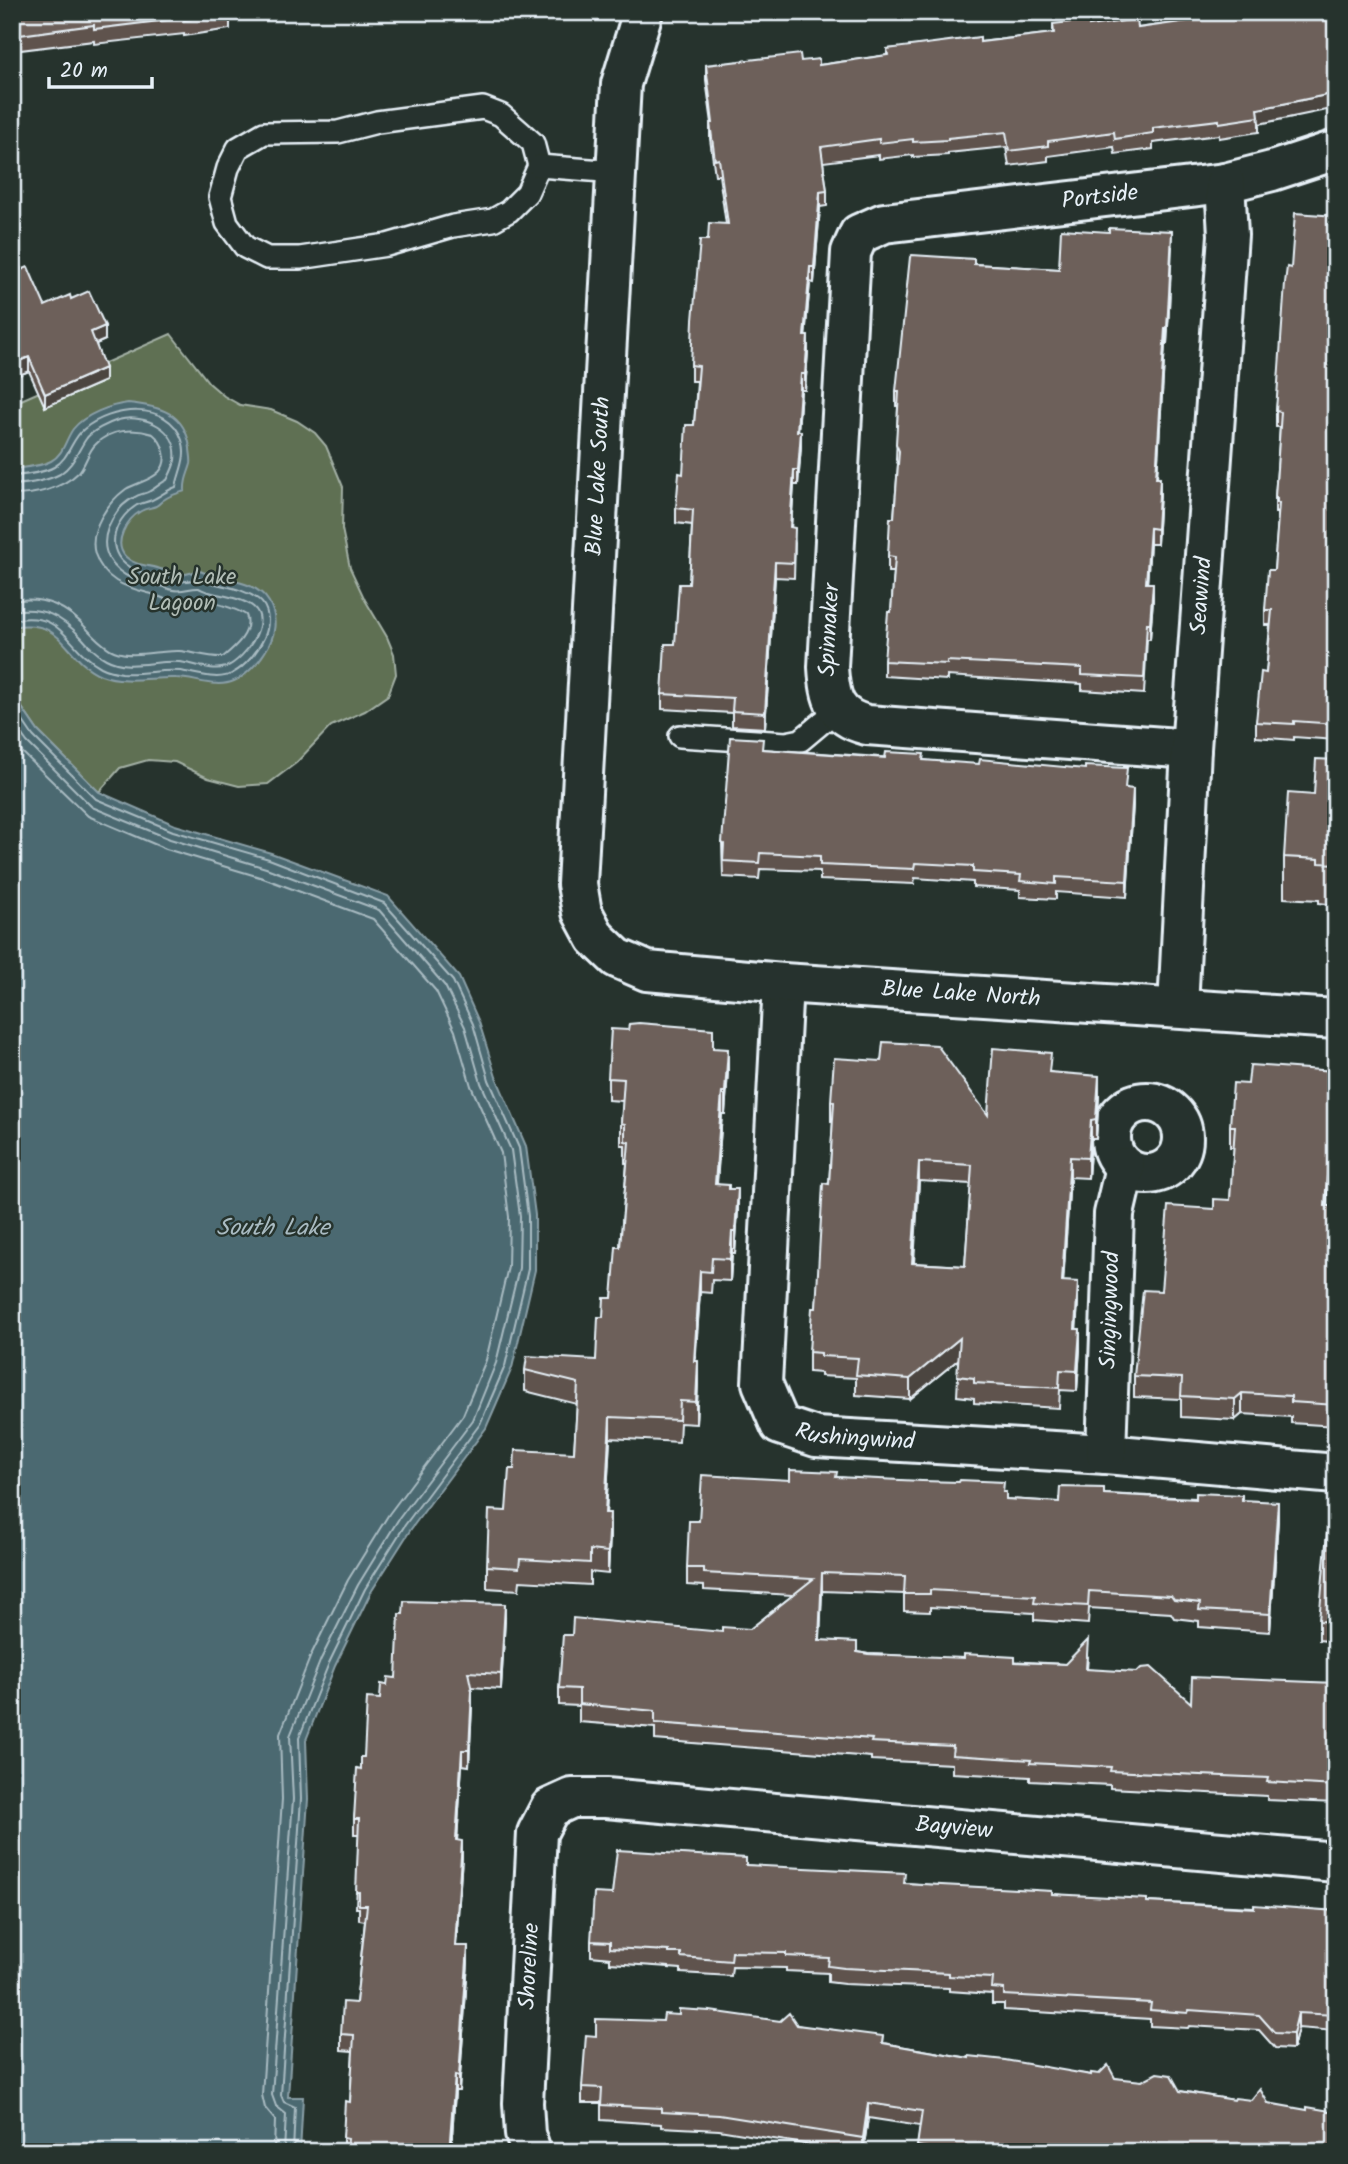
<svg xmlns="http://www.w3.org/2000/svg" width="1348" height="2164" font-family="Kalam,sans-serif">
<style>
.green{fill:#5e6f52;stroke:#a3b0a5;stroke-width:2}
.water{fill:#4b6971;stroke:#8a9fa7;stroke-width:2}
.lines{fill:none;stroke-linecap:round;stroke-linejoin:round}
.shore{stroke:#a9bbc2;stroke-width:2}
.lane-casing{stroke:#e8f1f8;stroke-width:26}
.street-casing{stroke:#e8f1f8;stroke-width:44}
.secondary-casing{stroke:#e8f1f8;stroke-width:44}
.lane{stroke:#26332d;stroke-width:21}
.street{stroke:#26332d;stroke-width:38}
.secondary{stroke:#26332d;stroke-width:38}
.wall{fill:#5e534d;stroke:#e8f1f8;stroke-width:2;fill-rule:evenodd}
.shaded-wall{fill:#4c443f;stroke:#e8f1f8;stroke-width:2}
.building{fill:#6d615a;stroke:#e8f1f8;stroke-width:2;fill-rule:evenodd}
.labels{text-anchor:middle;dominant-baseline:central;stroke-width:5;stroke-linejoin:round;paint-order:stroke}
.street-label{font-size:23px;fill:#e8f1f8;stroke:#26332d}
.park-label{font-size:23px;fill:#b1bdb6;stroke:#26332d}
.water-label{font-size:24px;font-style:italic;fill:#a9bbc2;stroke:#26332d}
</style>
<rect width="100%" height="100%" fill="#26332d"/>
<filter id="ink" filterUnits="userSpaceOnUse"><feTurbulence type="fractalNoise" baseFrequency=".0143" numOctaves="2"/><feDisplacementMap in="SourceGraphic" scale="14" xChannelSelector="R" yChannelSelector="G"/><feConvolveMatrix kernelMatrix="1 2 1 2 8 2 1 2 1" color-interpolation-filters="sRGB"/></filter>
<g filter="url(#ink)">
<polygon class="green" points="171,334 209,383 224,396 240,405 271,410 297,421 315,433 326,446 343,487 342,529 350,568 365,600 387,637 394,654 396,674 388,695 365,711 331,726 296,763 268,784 239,786 208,778 175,762 148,760 120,768 99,792 38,731 12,693 12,404"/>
<g class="water">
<path d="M 128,403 C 159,406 185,412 190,448 C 190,453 192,459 191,464 C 188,475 184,480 185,491 C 179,493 170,495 165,499 C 160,502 161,503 156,506 C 152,508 146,508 141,511 C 127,519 112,543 126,557 C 134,565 146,565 157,568 C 175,572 178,579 198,570 C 219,581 255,578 269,602 C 278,618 276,636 265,652 C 259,662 245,677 234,681 C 216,689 194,678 176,678 C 151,677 125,684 101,675 C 63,659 66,617 12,627 L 12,469 C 24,467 40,467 51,461 C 64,454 65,440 73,429 C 85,414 111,405 128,403 Z"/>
<polygon points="12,693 38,731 99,792 175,825 271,853 388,896 459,977 479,1022 496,1077 526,1146 535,1215 535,1270 512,1368 486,1428 411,1529 371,1592 335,1666 306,1740 308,1799 288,2097 303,2097 300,2152 12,2152"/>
</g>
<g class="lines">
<g class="shore">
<path d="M 12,476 C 25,475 43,473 54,467 C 70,458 71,439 84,429 C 110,407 168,399 182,440 C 188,457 179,471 176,487 C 167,490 161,496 152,500 C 147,502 142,503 137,505 C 111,521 103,556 135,570 C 141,573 149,573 156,575 C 174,580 178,585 198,578 C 217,587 240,586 258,599 C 270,608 270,625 264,638 C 258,651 246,666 233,673 C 218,682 196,673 180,671 C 161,669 141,675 122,673 C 115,672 107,670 101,667 C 64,647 66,610 12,620"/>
<path d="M 12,485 C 27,484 47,481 60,474 C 74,465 77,452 86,439 C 91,431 109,423 118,420 C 145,413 179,429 175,460 C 174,467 170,474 167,480 C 160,483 156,488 150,491 C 145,494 139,494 135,497 C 122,503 113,516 108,528 C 99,551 112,570 133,579 C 139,581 147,581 153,583 C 160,585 166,589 173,590 C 183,592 192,587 199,588 C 200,589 208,592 209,592 C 235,599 276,601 253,641 C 248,650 236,663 226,667 C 212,672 193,663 179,662 C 155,660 128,671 106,659 C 96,654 89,646 82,638 C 61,616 43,606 12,611"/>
<path d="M 12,495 C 35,495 62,489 79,472 C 86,464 88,451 96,444 C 110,429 134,428 153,434 C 163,442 170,460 159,472 C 150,481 136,483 126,489 C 108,502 88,530 95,554 C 104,580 124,587 148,593 C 157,595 165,600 174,601 C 182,602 188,601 195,600 C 206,599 237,609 246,615 C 253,632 235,647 223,657 C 208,658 194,652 179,651 C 158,650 134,659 114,651 C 104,647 97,639 89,631 C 68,607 44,595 12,601"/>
<polyline points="12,705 33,736 96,799 173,831 269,859 384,903 453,981 473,1024 489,1080 519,1148 528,1216 528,1269 505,1366 480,1424 405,1525 365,1589 329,1663 299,1738 301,1799 281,2095 284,2102 295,2107 293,2152"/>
<polyline points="12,721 27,742 92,807 170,839 266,868 379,910 445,986 465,1027 481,1083 511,1150 520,1216 519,1268 496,1363 473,1420 398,1520 358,1585 321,1659 290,1736 293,1799 272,2095 276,2106 286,2114 284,2152"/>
<polyline points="12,740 20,750 88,816 166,849 263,878 373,919 436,991 455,1031 471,1086 501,1153 509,1217 508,1267 486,1360 463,1415 389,1514 348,1580 311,1655 280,1734 282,1799 262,2095 265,2108 275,2120 274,2152"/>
</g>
<g class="lane-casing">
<g id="lane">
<polygon points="483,108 501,115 533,143 539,166 527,193 509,211 493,220 453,226 387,245 300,258 267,258 245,247 227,223 220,197 228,168 238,148 264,133 338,132 377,122"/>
<polyline points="539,166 616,172"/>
<polyline points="680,736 786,743 801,740 838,709"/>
</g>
</g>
<g class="street-casing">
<g id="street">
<path id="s1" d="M 1191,749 L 867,725 C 834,717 830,698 828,667 L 851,252 L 859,234 L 884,223 L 1225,183 L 1272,171 L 1336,150"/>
<path id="s2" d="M 783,983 L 762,1383 L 780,1425 L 816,1437 L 1106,1454 L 1336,1474"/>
<path id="s3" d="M 1178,1008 L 1191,749 L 1228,235 L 1225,183"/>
<circle cx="1147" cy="1138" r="36"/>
<path id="s4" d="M 1106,1454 L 1114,1214 L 1125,1167"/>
<path id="s5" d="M 531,2152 L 525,2134 L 523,2103 L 537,1833 L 550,1808 L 572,1798 L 606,1798 L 1336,1862"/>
</g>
</g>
<g class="secondary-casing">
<g id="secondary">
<path id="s6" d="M 643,12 L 621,84 L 577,884 L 582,912 L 596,938 L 617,958 L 647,971 L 783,983 L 1336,1019"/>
</g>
</g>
<use href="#lane" class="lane"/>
<use href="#street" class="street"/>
<use href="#secondary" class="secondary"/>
</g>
<g class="wall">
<polygon points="12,12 293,12 230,21 230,29 184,36 184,34 94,44 94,41 12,51"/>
<polygon points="1203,12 1336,12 1259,124 1259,132 1219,138 1219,135 1153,143 1153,149 1115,154 1114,147 1048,156 1048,161 1009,166 1006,147 948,153 948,155 913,157 913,155 879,159 879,155 823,162 827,191 827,206 820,207 814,283 810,282 805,336 808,352 805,390 801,390 798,431 801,446 798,485 794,485 791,527 795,543 794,578 775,577 765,728 732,726 732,713 662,709 662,694 675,644 689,584 692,525 676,523 676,508 683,474 694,425 697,381 691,381 691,365 708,240 726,224 719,175 715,175 710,139 710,123 712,123 706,80 706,65 801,61 819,65 887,55 887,49 980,42 1053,33 1053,24 1138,28 1202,19"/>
<polygon points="1336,216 1336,740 1294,737 1294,740 1256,737 1256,722 1266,673 1270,625 1265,625 1265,610 1274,570 1278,519 1277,519 1277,513 1275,513 1275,497 1280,427 1276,427 1276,411 1291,268"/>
<polygon points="1172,247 1169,309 1167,344 1165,344 1157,478 1160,493 1157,544 1150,544 1147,583 1153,599 1150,639 1147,639 1144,694 1082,690 1082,684 947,676 947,680 884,676 884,661 891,612 894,572 888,572 888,556 894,518 898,464 896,460 898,406 896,406 896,391 974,264 1059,269"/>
<polygon points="12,274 45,306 71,299 105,340 96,344 105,381 45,407 29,371 14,377 12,373"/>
<polygon points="763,749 924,760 1127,788 1133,804 1127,897 1056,892 1056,899 1020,897 1020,890 973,887 973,882 915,878 914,884 820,880 820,871 760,869 759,879 723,877 722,843"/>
<polygon points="1336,760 1336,905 1319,903 1319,900 1284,898 1284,857 1314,795"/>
<polygon points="713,1048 728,1071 725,1114 722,1114 717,1184 729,1189 738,1211 735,1254 732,1254 730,1281 712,1280 711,1293 700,1292 695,1361 698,1383 696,1424 680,1423 679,1442 610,1438 606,1513 610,1535 608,1574 590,1572 590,1585 520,1581 519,1590 487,1588 487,1566 506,1511 514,1469 574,1453 577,1404 525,1391 525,1370 596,1360 603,1317 612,1298 620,1247 627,1163 625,1163 625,1145 621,1145 621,1123 623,1101 608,1100 608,1078"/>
<path d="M 1051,1072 L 1099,1096 L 1096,1139 L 1091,1139 L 1088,1178 L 1070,1177 L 1063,1281 L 1078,1302 L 1076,1329 L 1080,1349 L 1077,1391 L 1060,1390 L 1059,1408 L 974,1403 L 974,1398 L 957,1396 L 959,1359 L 910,1399 L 856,1395 L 856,1378 L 821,1376 L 821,1373 L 809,1372 L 809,1352 L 816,1308 L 829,1184 L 833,1121 L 831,1121 L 831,1101 L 988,1115 ZM 919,1181 L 971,1184 L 965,1266 L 914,1263 Z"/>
<polygon points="1336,1076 1336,1146 1332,1146 1332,1150 1330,1150 1326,1206 1336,1206 1336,1426 1291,1423 1291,1417 1242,1414 1235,1420 1181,1417 1181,1399 1134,1397 1134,1376 1161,1291 1214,1209 1230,1200 1234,1147 1230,1147 1230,1126 1248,1084"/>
<polygon points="837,1477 1004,1492 1006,1499 1059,1502 1104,1494 1242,1500 1278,1520 1270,1632 1199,1627 1199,1621 1174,1618 1171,1613 1089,1608 1088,1624 1034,1620 1034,1613 930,1607 930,1612 904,1611 904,1594 822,1591 820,1640 857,1652 868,1654 1065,1664 1088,1657 1087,1669 1191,1703 1336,1683 1336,1803 1267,1800 1267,1796 1110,1788 1110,1785 1030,1781 1030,1777 952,1773 952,1764 871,1760 871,1757 655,1740 655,1728 579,1722 579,1706 559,1705 559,1688 722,1632 750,1629 793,1595 704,1590 704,1586 687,1585 687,1568 699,1521 790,1480"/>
<polygon points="1336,1501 1336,1642 1319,1640 1319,1621"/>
<polygon points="505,1619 501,1689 471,1687 472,1706 469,1766 462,1765 457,1840 462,1856 456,1946 468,1962 459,2091 455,2091 451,2152 343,2152 343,2138 350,2102 353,2051 341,2050 341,2034 356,2003 365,1921 359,1920 359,1908 356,1908 359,1834 354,1834 354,1819 361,1769 380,1699 387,1685 396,1678"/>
<polygon points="746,1865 905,1883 1052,1894 1147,1902 1336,1911 1336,2031 1298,2028 1293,2049 1275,2048 1259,2030 1189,2026 1188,2028 1150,2026 1150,2019 1004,2010 1004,2004 992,2004 992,1994 949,1991 949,1988 844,1984 828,1982 828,1973 786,1971 786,1968 732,1967 731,1976 681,1973 681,1969 669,1968 669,1967 610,1963 610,1958 591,1956 591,1941 612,1894"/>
<polygon points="663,2021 797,2025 883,2043 969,2058 1091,2075 1115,2078 1180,2091 1234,2100 1268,2103 1336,2152 917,2152 920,2126 868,2118 863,2152 853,2152 719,2130 661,2127 661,2124 601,2120 601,2103 582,2103 582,2087 596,2036"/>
</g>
<g class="shaded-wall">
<polygon points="1336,93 1336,108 1259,124 1258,109"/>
<polygon points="820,192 820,207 814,283 814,267"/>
<polygon points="1172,231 1169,309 1167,344 1167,328"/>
<polygon points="810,267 810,282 804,351 804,336"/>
<polygon points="105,326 105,340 91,346 91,332"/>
<polygon points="1165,328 1165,344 1156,493 1156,478"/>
<polygon points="808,336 808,352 805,390 805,374"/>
<polygon points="29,357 29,371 14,377 14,363"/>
<polygon points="105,368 105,381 45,407 45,394"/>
<polygon points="801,374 801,390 797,446 797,431"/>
<polygon points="801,431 801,446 798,485 798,470"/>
<polygon points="794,470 794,485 790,543 790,527"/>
<polygon points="1160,478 1160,493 1157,544 1157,529"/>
<polygon points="1150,528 1150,544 1146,598 1146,583"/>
<polygon points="775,562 775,577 765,728 765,713"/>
<polygon points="1153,583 1153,599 1150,639 1150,623"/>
<polygon points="1133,789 1133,804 1127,897 1127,881"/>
<polygon points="728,1049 728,1071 725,1114 725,1092"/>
<polygon points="1099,1076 1099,1096 1096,1139 1096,1119"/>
<polygon points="722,1092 722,1114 715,1206 715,1184"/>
<polygon points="1091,1120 1091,1139 1088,1178 1088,1158"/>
<polygon points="1330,1129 1330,1150 1325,1226 1325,1206"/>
<polygon points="1070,1157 1070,1177 1062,1301 1062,1281"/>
<polygon points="919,1162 919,1181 912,1283 912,1263"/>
<polygon points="738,1189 738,1211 735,1254 735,1232"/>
<polygon points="732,1232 732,1254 730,1281 730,1259"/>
<polygon points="700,1271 700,1292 694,1383 694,1361"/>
<polygon points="1078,1282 1078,1302 1075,1349 1075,1329"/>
<polygon points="1080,1329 1080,1349 1077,1391 1077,1371"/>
<polygon points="960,1338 960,1358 910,1399 910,1379"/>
<polygon points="698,1361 698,1383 696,1424 696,1402"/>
<polygon points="1242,1393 1242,1414 1235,1420 1235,1399"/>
<polygon points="610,1417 610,1438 605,1535 605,1513"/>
<polygon points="1278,1502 1278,1520 1270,1632 1270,1614"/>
<polygon points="610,1513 610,1535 608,1574 608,1552"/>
<polygon points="822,1573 822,1591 819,1657 819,1640"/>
<polygon points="505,1604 505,1619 501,1689 501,1674"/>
<polygon points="472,1691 472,1706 469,1766 469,1750"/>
<polygon points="462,1750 462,1765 456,1856 456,1840"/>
<polygon points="462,1841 462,1856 455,1961 455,1946"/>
<polygon points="468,1946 468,1962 459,2091 459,2076"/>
<polygon points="1298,2013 1298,2028 1293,2049 1293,2034"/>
<polygon points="455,2075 455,2091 451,2152 449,2152"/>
<polygon points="868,2103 868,2118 863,2152 863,2138"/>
</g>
<g class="building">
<polygon points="12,12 230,12 230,14 184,20 184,18 94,29 94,25 12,36"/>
<polygon points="1203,12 1336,12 1336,93 1258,109 1259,117 1219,123 1219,120 1153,128 1153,133 1115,139 1114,132 1048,141 1048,146 1009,151 1006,132 948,138 948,140 913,142 913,139 879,143 879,139 821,147 827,191 820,192 814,267 810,267 804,336 808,336 805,374 801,374 797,431 801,431 798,470 794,470 790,527 795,528 794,563 775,562 765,713 732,711 733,698 662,694 665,644 675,644 679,584 689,584 693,510 676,508 679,473 683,474 686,425 694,425 699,366 691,365 693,320 700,240 708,240 709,223 728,224 719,159 715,160 710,123 713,123 706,65 800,54 801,61 819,59 819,65 888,55 887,49 980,37 980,42 1054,33 1053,24 1088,20 1089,26 1137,19 1138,28 1203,19"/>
<polygon points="1295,213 1336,216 1336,724 1294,721 1294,724 1256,722 1261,672 1266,673 1272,610 1265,610 1268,570 1274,570 1279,503 1277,503 1277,498 1275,497 1281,412 1276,411 1285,283 1287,267 1291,268"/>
<polygon points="1109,228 1172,231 1169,294 1167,328 1165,328 1156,478 1160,478 1157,529 1150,528 1146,583 1153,583 1150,623 1147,623 1144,678 1082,675 1082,668 947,661 947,664 884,661 888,612 891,612 895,557 888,556 890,518 894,518 899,451 896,444 899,391 896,391 910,257 912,255 974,259 974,264 1059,269 1061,229 1109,232"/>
<polygon points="28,267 45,306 70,295 71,299 89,291 105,326 91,332 105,368 45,394 29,357 14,363 12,359 12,274"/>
<polygon points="730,737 763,739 762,749 885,758 886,752 924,754 923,760 979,764 980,759 1085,769 1085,766 1127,768 1125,788 1133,789 1127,881 1056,877 1056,884 1020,881 1021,875 973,872 973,866 915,863 914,869 820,865 820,856 760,853 759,863 723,861 724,844 722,843"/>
<polygon points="1316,759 1336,760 1336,864 1319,863 1319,859 1284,857 1288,793 1314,795"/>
<polygon points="639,1023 713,1029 713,1048 728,1049 725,1092 722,1092 715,1184 729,1185 729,1189 738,1189 735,1232 732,1232 730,1259 712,1258 711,1272 700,1271 694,1361 698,1361 696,1402 680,1401 679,1420 610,1417 605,1513 610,1513 608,1552 590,1550 590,1563 520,1559 519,1568 487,1566 489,1510 506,1511 509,1469 514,1469 515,1450 574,1453 578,1383 525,1370 527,1356 596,1360 598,1317 603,1317 604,1298 612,1298 616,1247 620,1247 629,1142 625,1141 625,1124 621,1123 624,1079 608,1078 611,1029 628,1030 629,1024"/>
<path d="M 883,1042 L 937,1045 L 988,1115 L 993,1048 L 1051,1053 L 1049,1072 L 1099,1076 L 1096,1119 L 1091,1120 L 1088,1158 L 1070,1157 L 1062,1281 L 1078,1282 L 1075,1329 L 1080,1329 L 1077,1371 L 1060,1370 L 1059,1388 L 974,1383 L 974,1378 L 957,1376 L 960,1338 L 910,1379 L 856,1375 L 858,1358 L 821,1356 L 821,1353 L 809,1352 L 812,1308 L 816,1308 L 823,1183 L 829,1184 L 834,1102 L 831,1101 L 834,1058 L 881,1061 ZM 919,1162 L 972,1165 L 965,1266 L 912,1263 Z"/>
<polygon points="1250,1065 1335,1071 1336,1125 1332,1125 1332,1129 1330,1129 1325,1206 1336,1206 1336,1405 1291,1402 1291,1396 1242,1393 1235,1399 1181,1396 1182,1378 1134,1376 1143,1290 1161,1291 1168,1206 1214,1209 1214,1199 1230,1200 1235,1126 1230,1126 1233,1083 1248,1084"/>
<polygon points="790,1470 837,1472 836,1477 922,1481 959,1482 960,1480 1004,1482 1003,1492 1006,1492 1006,1499 1059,1502 1060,1487 1104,1488 1104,1494 1196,1499 1196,1493 1242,1495 1242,1500 1278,1502 1270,1614 1199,1610 1200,1603 1174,1600 1171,1596 1089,1591 1088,1606 1034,1603 1035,1596 930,1590 930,1594 904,1594 905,1576 822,1573 819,1640 857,1642 857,1652 868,1654 964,1658 964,1654 1015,1657 1015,1662 1065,1664 1088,1640 1086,1669 1137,1672 1141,1668 1151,1667 1191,1703 1192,1677 1336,1683 1336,1786 1267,1782 1268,1778 1110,1771 1111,1767 1030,1763 1031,1760 952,1755 953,1746 871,1742 872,1739 655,1723 655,1711 579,1704 579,1689 559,1688 563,1635 572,1635 573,1618 722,1632 722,1627 750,1629 813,1579 704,1573 704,1568 687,1568 689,1521 699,1521 702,1475 790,1480"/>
<polygon points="1330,1500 1336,1501 1336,1622 1319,1621"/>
<polygon points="404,1601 505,1604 501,1674 468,1672 472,1691 469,1750 462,1750 456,1840 462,1841 455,1946 468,1946 459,2076 455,2075 449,2152 346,2152 348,2139 343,2138 345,2101 350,2102 354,2035 341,2034 343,2002 356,2003 367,1905 359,1905 359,1892 356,1892 359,1819 354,1819 357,1768 361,1769 361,1757 364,1757 367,1698 380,1699 381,1684 387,1685 388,1677 396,1678 399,1614 403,1614"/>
<polygon points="617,1850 746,1858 746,1865 905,1873 904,1883 1052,1891 1052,1894 1147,1899 1147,1902 1254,1908 1254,1905 1336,1911 1336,2015 1298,2013 1293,2034 1275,2033 1259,2015 1189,2010 1188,2013 1150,2010 1151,2003 1004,1995 1004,1989 992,1988 993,1978 949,1976 949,1973 844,1968 828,1966 829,1958 786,1956 786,1953 732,1952 731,1961 681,1957 681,1953 669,1953 669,1951 610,1948 610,1942 591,1941 594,1893 612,1894"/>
<polygon points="679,2009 710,2011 780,2021 789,2013 797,2025 883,2036 882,2043 969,2058 969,2056 1005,2060 1091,2075 1091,2073 1099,2074 1108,2065 1115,2078 1142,2081 1157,2073 1171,2075 1180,2091 1234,2100 1235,2098 1251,2100 1260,2089 1268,2103 1307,2110 1307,2107 1336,2112 1336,2152 951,2152 917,2146 922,2111 868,2103 863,2138 719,2115 661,2112 661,2108 601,2105 602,2088 582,2087 586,2035 596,2036 596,2019 663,2021 664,2014 679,2015"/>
</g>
</g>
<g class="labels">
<g class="street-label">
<text stroke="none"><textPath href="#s1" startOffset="1082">Portside</textPath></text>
<text transform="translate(599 476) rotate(-87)">Blue Lake South</text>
<text stroke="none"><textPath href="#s3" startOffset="413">Seawind</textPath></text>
<text stroke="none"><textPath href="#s1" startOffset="439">Spinnaker</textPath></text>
<text stroke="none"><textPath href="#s6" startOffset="1311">Blue Lake North</textPath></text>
<text stroke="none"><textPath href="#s4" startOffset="144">Singingwood</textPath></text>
<text stroke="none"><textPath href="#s2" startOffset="523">Rushingwind</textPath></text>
<text stroke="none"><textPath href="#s5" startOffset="756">Bayview</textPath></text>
<text stroke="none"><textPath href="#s5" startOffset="187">Shoreline</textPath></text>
</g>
<g class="park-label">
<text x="182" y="578">South Lake<tspan x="182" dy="26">Lagoon</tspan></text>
</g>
<g class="water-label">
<text x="273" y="1228">South Lake</text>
</g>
</g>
<rect width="1348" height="2164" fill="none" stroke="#26332d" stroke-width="42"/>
<rect x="21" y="21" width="1306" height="2122" fill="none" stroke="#e8f1f8" stroke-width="2.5" filter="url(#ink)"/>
<path d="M49 77v10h103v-10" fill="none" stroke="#e8f1f8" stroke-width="3.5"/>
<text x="60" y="77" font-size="21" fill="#e8f1f8" stroke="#26332d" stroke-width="5" paint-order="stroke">20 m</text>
</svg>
